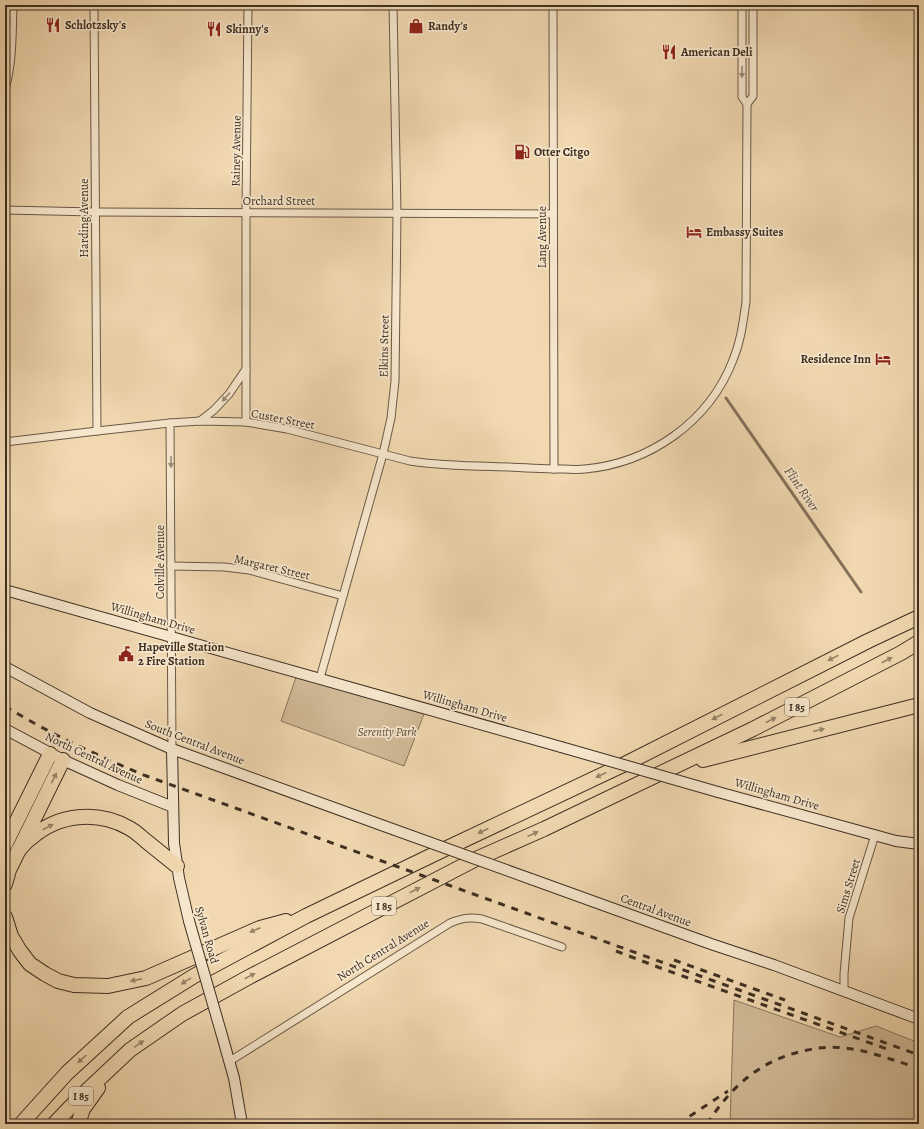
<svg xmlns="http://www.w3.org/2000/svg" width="924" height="1129" font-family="Alegreya,serif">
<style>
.green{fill:#d2bb98;stroke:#88755d}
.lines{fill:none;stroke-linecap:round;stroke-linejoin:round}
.stream{stroke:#84725a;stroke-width:3}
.street-casing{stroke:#6a5946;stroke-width:9}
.secondary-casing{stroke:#3d2f22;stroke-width:12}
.highway-casing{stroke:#3d2f22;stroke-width:16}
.street{stroke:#f6e6cc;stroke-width:7}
.secondary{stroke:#f6e6cc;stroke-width:10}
.highway{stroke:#f1d8b0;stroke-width:14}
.rail{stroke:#3d2f22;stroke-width:3;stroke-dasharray:7 7;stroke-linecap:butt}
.secondary-bridge-casing{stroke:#3d2f22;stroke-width:12;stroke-linecap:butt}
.secondary-bridge{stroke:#f6e6cc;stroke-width:10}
.oneway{fill:#9a8a77}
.oneway2{fill:#978469}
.labels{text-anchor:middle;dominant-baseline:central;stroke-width:3.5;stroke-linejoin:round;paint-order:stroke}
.shield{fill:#f6e6cc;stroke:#746655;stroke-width:1}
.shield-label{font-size:11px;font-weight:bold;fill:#3d2f22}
.poi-label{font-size:12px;font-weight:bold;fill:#3d2f22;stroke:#f6e6cc;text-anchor:start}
.street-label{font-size:12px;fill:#3d2f22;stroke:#f6e6cc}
.park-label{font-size:12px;font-style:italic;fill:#5b4b3a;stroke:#f6e6cc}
.water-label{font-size:13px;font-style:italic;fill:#5b4b3a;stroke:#f6e6cc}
</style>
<rect width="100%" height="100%" fill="#f1d8b0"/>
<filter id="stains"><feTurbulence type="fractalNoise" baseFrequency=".005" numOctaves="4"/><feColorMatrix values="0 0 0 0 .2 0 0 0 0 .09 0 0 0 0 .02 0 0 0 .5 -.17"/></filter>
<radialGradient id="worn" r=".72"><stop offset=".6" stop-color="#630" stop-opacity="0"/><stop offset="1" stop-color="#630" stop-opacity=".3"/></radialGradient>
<g class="green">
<polygon points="296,677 424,714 404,766 281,721"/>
<polygon points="734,1000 840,1037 876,1026 919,1043 919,1124 730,1124"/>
</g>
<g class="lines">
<polyline class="stream" points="726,398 861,592"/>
<g class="street-casing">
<g id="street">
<polyline points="94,5 97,431"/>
<polyline points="553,5 554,469"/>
<polyline points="742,5 742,97 747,104"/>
<path d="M 5,89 C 13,62 12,33 13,5"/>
<polyline points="5,210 95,212 553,214"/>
<polyline points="200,421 214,410 229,394 246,369"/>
<polyline points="246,422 246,212 248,5"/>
<polyline points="170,423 172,749"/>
<path d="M 5,442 L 97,431 L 170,423 L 200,421 L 246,422 L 287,429 L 410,461 C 442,466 476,466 509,467 C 527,468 545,469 563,469 C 570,469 578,470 585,469 C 650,463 709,422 733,360 C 741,341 743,322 746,302 L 747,104 L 753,96 L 753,5"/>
<polyline points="171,566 224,567 249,570 343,596"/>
<polyline points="320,678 383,454 391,418 395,381 397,213 393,5"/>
<polyline points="844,992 844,974 849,918 875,835"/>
<path d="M 230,1061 L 450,923 C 462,918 469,917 482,919 L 562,947"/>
</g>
</g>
<g class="secondary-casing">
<g id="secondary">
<polyline points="5,590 561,747"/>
<polyline points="5,667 90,713 172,749 384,826"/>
<polyline points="5,729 63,760 118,785 173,807"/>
<polyline points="172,749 174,843 179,878 189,921"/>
<polyline points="718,792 896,841 919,844"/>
<polyline points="531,879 711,944 774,965 919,1019"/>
<polyline points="221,1032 234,1078 242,1124"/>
</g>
</g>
<g class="highway-casing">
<g id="highway">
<polyline points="703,760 919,705"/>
<polyline points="5,845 50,754"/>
<path d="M 18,851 C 22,847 26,841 31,838 C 58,814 97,810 129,828 C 135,831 140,836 146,841 C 156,849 167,858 177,866"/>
<polyline points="5,884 9,870 63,760"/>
<polyline points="5,917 11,936 20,951 30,964 45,974 58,981 74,985 108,986 146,978 260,928 286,921"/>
<polyline points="21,1124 67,1073 128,1017 194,976 306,916 445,849 623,765 868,641 919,617"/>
<polyline points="54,1124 79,1098 130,1050 182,1014 249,977 476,859 544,829 753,729 901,653 919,642"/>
<polyline points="78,1124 83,1109 98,1088"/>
</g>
</g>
<use href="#street" class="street"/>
<use href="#secondary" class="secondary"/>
<use href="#highway" class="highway"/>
<g class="rail">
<path d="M 5,706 C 48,733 95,754 141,774 L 919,1055"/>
<polyline points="616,951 663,969 887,1049"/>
<polyline points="674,960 785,1000"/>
<polyline points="678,1124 728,1091"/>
<path d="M 707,1124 C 731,1087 759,1061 803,1051 C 816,1048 829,1046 843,1048 C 869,1050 894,1061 919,1068"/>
</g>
<g class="secondary-bridge-casing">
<g id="secondary-bridge">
<polyline points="561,747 718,792"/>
<polyline points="384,826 531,879"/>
<polyline points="189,921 221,1032"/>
</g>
</g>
<use href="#secondary-bridge" class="secondary-bridge"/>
</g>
<defs><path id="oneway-solid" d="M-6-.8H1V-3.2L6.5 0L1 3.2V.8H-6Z"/></defs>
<g class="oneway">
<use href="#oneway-solid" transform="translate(742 72) rotate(90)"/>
<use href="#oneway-solid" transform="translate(226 397) rotate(131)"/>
<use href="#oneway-solid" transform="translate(171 462) rotate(90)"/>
</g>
<g class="oneway2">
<use href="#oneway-solid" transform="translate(833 658) rotate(153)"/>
<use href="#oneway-solid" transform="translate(887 660) rotate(-27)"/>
<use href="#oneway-solid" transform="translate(717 717) rotate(153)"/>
<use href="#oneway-solid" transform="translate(771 720) rotate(-27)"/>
<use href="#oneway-solid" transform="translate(819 730) rotate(-14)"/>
<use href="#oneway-solid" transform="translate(601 775) rotate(155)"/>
<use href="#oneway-solid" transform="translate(54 778) rotate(-64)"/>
<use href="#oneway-solid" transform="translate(48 827) rotate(-28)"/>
<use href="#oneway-solid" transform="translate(483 831) rotate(155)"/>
<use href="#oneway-solid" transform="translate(533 834) rotate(-24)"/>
<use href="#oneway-solid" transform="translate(415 890) rotate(-27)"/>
<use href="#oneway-solid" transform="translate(255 930) rotate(157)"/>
<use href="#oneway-solid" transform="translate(250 976) rotate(-28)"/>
<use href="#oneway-solid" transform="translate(136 980) rotate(169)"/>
<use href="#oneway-solid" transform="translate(186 981) rotate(148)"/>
<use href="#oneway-solid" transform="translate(139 1044) rotate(-35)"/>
<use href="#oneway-solid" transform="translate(82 1059) rotate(138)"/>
</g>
<defs>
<g id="restaurant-bare" transform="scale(1.2)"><path d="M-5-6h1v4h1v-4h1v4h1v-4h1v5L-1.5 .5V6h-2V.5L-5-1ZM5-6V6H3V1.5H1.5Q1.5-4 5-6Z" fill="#8f2418" stroke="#f6e6cc" stroke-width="2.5" paint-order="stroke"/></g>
<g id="shop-bare" transform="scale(1.2)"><path d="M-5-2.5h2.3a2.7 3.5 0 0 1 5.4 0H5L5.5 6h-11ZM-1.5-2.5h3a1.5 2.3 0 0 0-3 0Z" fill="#8f2418" stroke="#f6e6cc" stroke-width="2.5" paint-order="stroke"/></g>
<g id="fuel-bare" transform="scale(1.2)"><path d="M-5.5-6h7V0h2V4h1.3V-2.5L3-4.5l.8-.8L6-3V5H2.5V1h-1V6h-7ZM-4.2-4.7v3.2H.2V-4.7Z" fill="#8f2418" stroke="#f6e6cc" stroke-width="2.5" paint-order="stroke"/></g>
<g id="hotel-bare" transform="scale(1.2)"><path d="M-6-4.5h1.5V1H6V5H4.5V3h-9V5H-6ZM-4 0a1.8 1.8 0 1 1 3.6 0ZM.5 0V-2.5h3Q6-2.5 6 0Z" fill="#8f2418" stroke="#f6e6cc" stroke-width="2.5" paint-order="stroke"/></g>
<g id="civic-bare" transform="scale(1.2)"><path d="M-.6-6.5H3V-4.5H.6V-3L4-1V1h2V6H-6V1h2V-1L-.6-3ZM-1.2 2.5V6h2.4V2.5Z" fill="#8f2418" stroke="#f6e6cc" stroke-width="2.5" paint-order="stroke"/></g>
</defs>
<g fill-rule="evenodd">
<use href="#restaurant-bare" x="53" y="25"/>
<use href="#shop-bare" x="416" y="26"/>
<use href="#restaurant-bare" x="214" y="29"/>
<use href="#restaurant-bare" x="669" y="52"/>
<use href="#fuel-bare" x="522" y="152"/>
<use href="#hotel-bare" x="694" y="232"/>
<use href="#hotel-bare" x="883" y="359"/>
<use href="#civic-bare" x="126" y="654"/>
</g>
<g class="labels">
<g class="shield">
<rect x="785" y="698" width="24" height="18" rx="3"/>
<rect x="372" y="897" width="24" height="18" rx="3"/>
<rect x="69" y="1087" width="24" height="18" rx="3"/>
</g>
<g class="shield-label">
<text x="797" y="707">I 85</text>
<text x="384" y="906">I 85</text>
<text x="81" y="1096">I 85</text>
</g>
<g class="poi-label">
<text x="65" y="25">Schlotzsky's</text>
<text x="428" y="26">Randy's</text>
<text x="226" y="29">Skinny's</text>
<text x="681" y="52">American Deli</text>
<text x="534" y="152">Otter Citgo</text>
<text x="706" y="232">Embassy Suites</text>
<text x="871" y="359" text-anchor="end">Residence Inn</text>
<text x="138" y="647">Hapeville Station<tspan x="138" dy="14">2 Fire Station</tspan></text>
</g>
<g class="street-label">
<text transform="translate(236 151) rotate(-89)">Rainey Avenue</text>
<text x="279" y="201">Orchard Street</text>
<text transform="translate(84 218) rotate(-90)">Harding Avenue</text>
<text transform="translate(542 237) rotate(-90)">Lang Avenue</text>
<text transform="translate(384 346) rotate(-89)">Elkins Street</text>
<text transform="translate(283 419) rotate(11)">Custer Street</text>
<text transform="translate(160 562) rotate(-90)">Colville Avenue</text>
<text transform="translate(272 567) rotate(13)">Margaret Street</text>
<text transform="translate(153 618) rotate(16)">Willingham Drive</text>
<text transform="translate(465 706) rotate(16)">Willingham Drive</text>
<text transform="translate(195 742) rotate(21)">South Central Avenue</text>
<text transform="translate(94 758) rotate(25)">North Central Avenue</text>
<text transform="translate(777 794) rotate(16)">Willingham Drive</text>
<text transform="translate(848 886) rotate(-73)">Sims Street</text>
<text transform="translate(656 910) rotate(20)">Central Avenue</text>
<text transform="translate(207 935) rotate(74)">Sylvan Road</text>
<text transform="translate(383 950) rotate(-32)">North Central Avenue</text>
</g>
<g class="park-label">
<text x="387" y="732">Serenity Park</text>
</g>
<g class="water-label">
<text transform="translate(802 489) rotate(55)">Flint River</text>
</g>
</g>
<rect width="924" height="1129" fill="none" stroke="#f1d8b0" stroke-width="20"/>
<rect x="6" y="6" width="912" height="1117" fill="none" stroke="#3d2f22" stroke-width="2"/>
<rect x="10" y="10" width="904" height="1109" fill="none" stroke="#3d2f22"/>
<rect width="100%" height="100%" filter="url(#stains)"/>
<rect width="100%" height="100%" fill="url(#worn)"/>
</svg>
